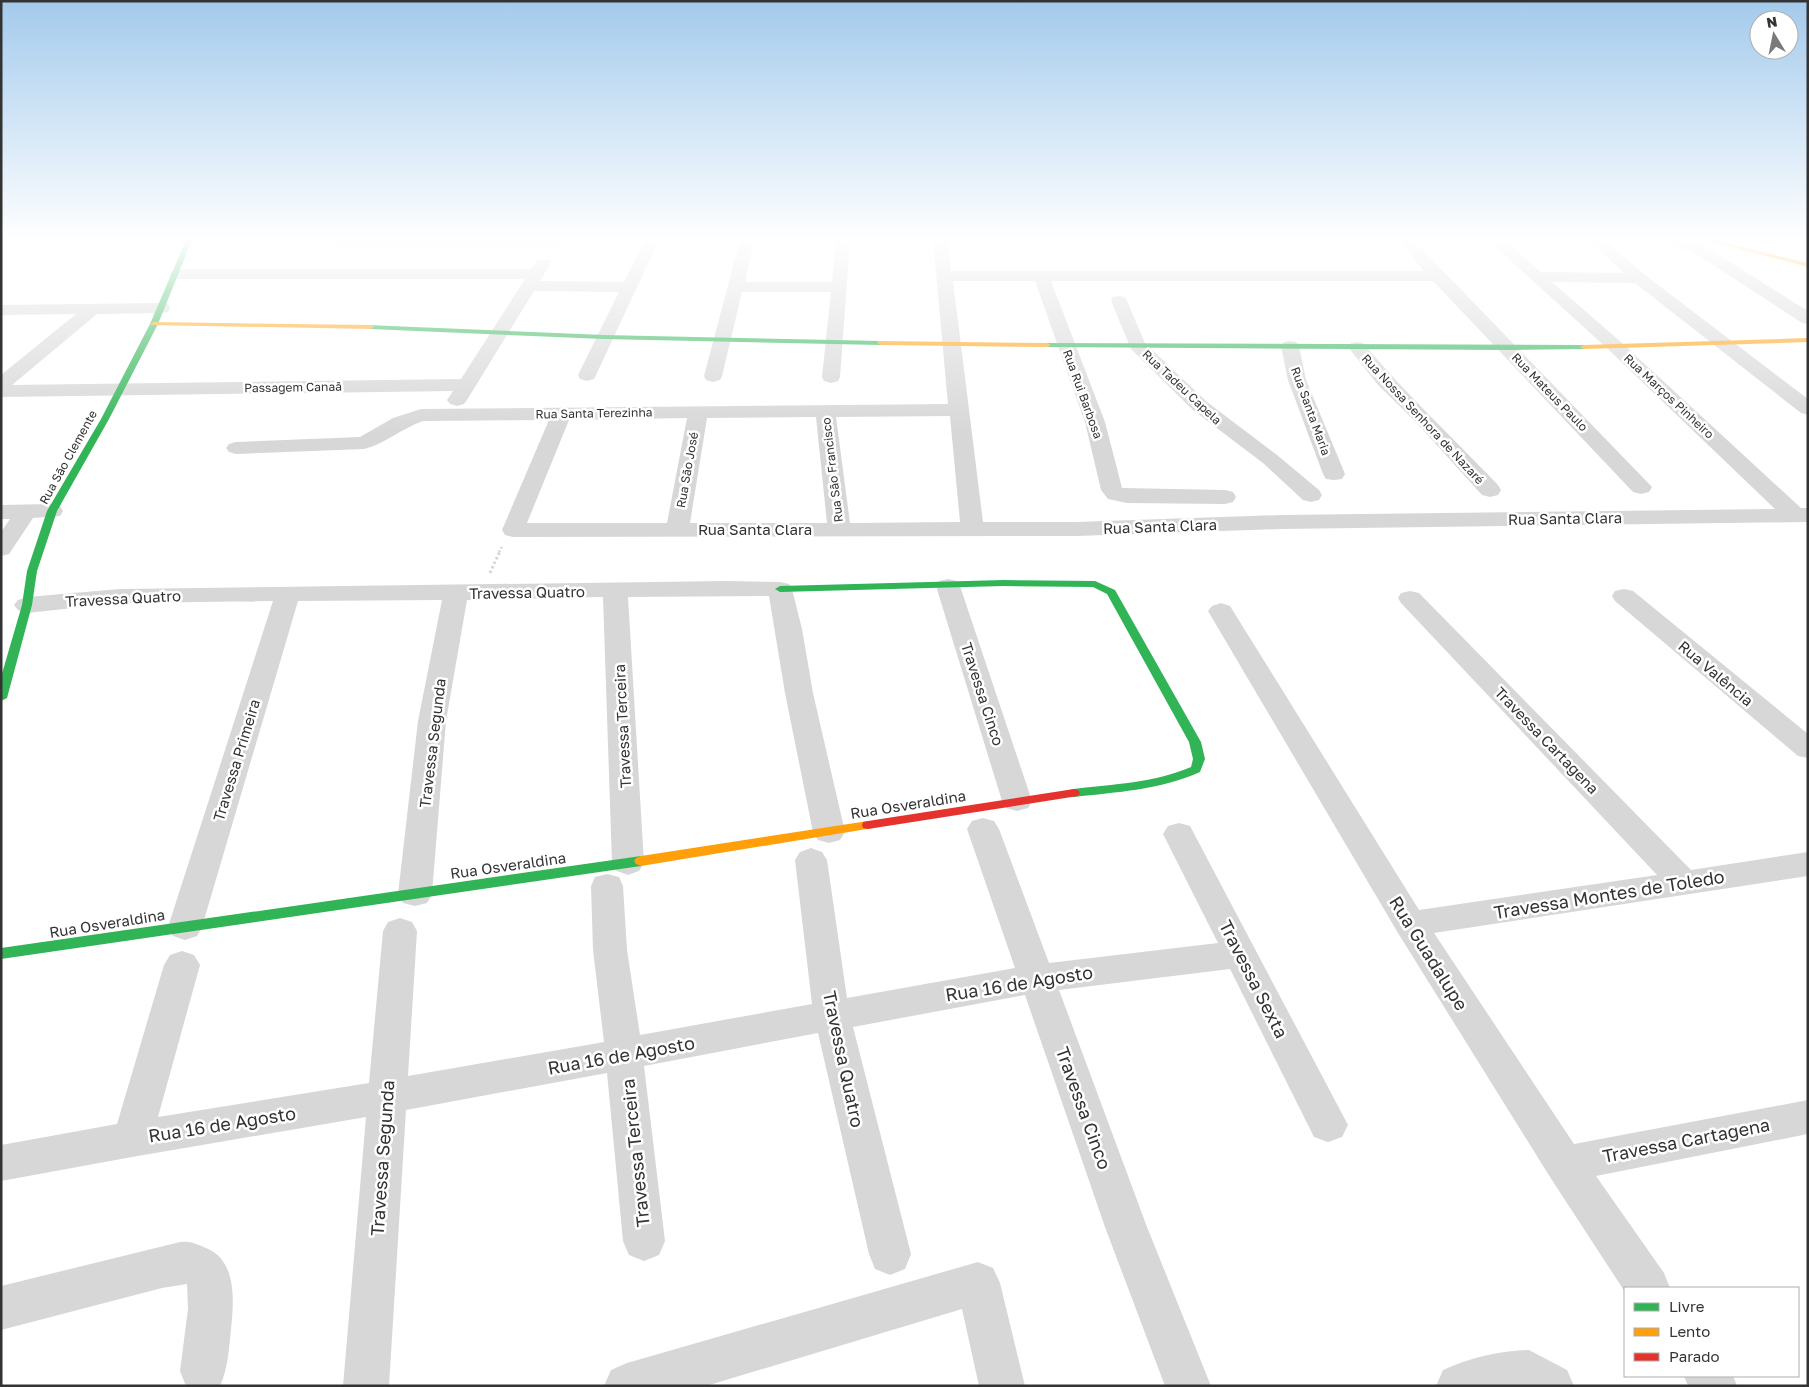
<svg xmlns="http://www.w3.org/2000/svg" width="1809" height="1387" font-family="'Golos Text',sans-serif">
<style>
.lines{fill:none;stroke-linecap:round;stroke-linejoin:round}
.path-far1{stroke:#d6d6d6;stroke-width:2.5;stroke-dasharray:2 2;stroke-linecap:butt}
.path{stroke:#d6d6d6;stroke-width:3;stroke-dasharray:2.5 2.5;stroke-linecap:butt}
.street{fill:#d7d7d7;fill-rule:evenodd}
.fast{fill:#30b455;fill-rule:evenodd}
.slow{fill:#ff9f0a;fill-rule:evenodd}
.jam{fill:#e5322d;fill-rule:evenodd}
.labels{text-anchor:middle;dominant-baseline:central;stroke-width:5;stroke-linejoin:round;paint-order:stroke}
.far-street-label{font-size:12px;fill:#333;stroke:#fff}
.street-label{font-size:15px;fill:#333;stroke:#fff}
.near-street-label{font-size:18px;fill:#333;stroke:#fff}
</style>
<rect width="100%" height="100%" fill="#fff"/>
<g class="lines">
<polyline class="path-far1" points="499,552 502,547"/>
<polyline class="path" points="490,573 500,551"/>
<g class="street">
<polygon points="182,240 563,240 563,241 561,244 556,245 189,244 184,243"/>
<polygon points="645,240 659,240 596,375 594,379 587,381 580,379 578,375 619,292 534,291 467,400 464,404 457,406 450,404 447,400 453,391 1,397 1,375 76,314 1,315 1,305 162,303 168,304 170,308 168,312 162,313 97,314 12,385 461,379 525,279 177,279 171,277 169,274 171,271 177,269 531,269 537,260 549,260 551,263 540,281 624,282"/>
<polygon points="740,240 754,240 745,282 832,282 836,240 850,240 840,377 838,381 831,383 824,381 822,377 831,292 742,292 722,376 720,380 713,382 706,380 704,376"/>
<path d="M 933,240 L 949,240 L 948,242 L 951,271 L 1424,271 L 1398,240 L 1413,240 L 1652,487 L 1649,492 L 1641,494 L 1633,492 L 1433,281 L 1051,281 L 1105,422 L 1122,488 L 1225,490 L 1233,492 L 1236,497 L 1233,502 L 1225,504 L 1127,503 L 1108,499 L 1101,490 L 1085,422 L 1035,281 L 953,281 L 983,522 L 1076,522 L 1281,515 L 1775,509 L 1610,351 L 1488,240 L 1504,240 L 1541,272 L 1624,273 L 1588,240 L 1604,240 L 1645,275 L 1808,399 L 1808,415 L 1801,413 L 1635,283 L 1552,282 L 1622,343 L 1801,508 L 1808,508 L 1808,522 L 1281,529 L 1076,536 L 513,537 L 505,535 L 502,530 L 549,420 L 423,421 C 402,428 385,444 364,449 L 236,454 L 229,452 L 226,448 L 229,444 L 236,442 L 360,437 L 393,418 L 421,409 L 948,404 ZM 950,416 L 960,522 L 850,523 L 836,417 ZM 816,417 L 827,523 L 690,523 L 707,418 ZM 687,418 L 667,523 L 527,523 L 569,420 Z"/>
<path d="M 1665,240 C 1686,240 1698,243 1717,254 L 1808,311 L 1808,324 L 1802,323 L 1695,253 L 1667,243 Z"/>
<polygon points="1119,296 1125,297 1127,301 1145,343 1207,402 1277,455 1319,490 1322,495 1319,500 1311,502 1303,500 1263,463 1193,410 1131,349 1111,301 1113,297"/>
<polygon points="1290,341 1296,342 1299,346 1306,380 1345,474 1342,479 1334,480 1326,479 1323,474 1288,380 1281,346 1284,342"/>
<path d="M 1357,342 L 1363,343 C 1405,393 1453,438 1498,485 L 1501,490 L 1498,495 L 1490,497 L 1482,495 L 1416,422 L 1378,385 L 1348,347 L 1351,343 Z"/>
<polygon points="52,504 60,506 63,511 60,516 33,518 9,554 1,556 1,532 10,519 1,519 1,505"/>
<polygon points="948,579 957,581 960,586 1032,801 1028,808 1017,811 1006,808 1002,801 936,586 939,581"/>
<polygon points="726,581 780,582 789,584 792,589 802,629 813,693 845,832 840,840 829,843 818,840 813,832 785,693 769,596 628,597 644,863 639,871 628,875 617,871 612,863 603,597 467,600 446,721 432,894 427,903 415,906 403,903 398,894 418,721 442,600 298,601 202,927 197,936 185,940 173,936 168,927 273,601 120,603 27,613 18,610 14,605 18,600 27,597 120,589"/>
<polygon points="1624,589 1633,591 1808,734 1808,758 1798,756 1615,601 1612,596 1615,591"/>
<polygon points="1410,591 1419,593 1691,870 1808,852 1808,876 1434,933 1574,1144 1808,1100 1808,1134 1596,1176 1664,1273 1670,1288 1625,1288 1625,1292 1550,1177 1398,933 1208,611 1212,606 1221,603 1230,606 1419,910 1657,875 1401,603 1398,598 1401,593"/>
<polygon points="983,818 994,821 999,829 1049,963 1218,943 1163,834 1168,826 1179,823 1190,826 1348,1125 1342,1137 1328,1142 1314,1137 1230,969 1059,990 1147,1227 1211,1386 1165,1386 1105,1227 1025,995 853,1027 911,1254 905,1269 890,1275 875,1269 869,1254 818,1033 644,1066 665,1241 659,1255 644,1261 629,1255 623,1241 607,1073 406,1110 389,1386 343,1386 366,1117 132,1157 1,1181 1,1145 117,1124 164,965 170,955 182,951 194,955 200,965 158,1117 369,1083 383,931 388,922 400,918 412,922 417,931 408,1076 604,1042 593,950 591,886 595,877 607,874 619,877 623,886 627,950 640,1035 812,1004 795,860 800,852 811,848 822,852 827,860 847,998 1015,968 967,829 972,821"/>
<path d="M 180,1242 C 190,1241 197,1244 206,1248 C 237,1260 234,1301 231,1329 C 229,1349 228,1368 220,1386 L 186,1386 L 180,1371 L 188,1309 L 187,1284 L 162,1288 L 1,1330 L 1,1286 Z"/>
<polygon points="978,1262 993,1268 1000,1283 1025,1386 979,1386 962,1309 706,1386 604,1386 611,1370 627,1363"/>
<path d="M 1529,1350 L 1567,1370 L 1574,1386 L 1436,1386 L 1443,1370 C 1470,1358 1499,1351 1529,1350 Z"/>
<polygon points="1684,1376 1733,1376 1737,1386 1688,1386"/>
</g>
<g class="fast">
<polygon points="186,240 192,240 158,324 109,419 57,511 37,571 32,605 7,698 1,701 1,677 22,605 27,571 47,511 101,419 150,324"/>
<polygon points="367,325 604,335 881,341 885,343 881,345 604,339 370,329 367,329"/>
<polygon points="1044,343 1584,345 1588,347 1584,349 1508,350 1047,347 1044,347"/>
<path d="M 1004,580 L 1095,581 L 1115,590 L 1201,742 L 1205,759 L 1200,772 C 1160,790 1117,792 1074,797 L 1070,796 L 1068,793 L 1070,790 L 1074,789 C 1113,784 1154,783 1191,767 L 1193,759 L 1189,742 L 1107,594 L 1093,587 L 1004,586 L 780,592 L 775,589 L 780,586 Z"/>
<polygon points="641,856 646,858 648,861 646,864 641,866 1,959 1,948"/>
</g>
<g class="slow">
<polygon points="1704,240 1714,240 1808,263 1808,267"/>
<polygon points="154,322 370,325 374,327 370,329 152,325 150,324"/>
<polygon points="1808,338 1808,342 1584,349 1580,347 1584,345"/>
<polygon points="878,341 1047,343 1051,345 1047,347 881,345 877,343"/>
<polygon points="868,821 873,822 874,825 873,828 641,866 636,864 634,861 636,858 641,856"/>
</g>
<polygon class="jam" points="1074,789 1078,790 1080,793 1078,796 868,829 863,828 862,825 863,822 868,821"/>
</g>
<linearGradient id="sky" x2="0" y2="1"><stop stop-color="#a3caec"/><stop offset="0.55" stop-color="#fff"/><stop offset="1" stop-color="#fff" stop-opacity="0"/></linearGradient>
<rect width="1809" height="434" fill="url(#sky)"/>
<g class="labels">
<g class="far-street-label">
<text transform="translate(293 387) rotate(-1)">Passagem Canaã</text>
<text transform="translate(1182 387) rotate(43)">Rua Tadeu Capela</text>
<text transform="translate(1550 392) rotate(46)">Rua Mateus Paulo</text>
<text transform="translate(1083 394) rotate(70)">Rua Rui Barbosa</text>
<text transform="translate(1669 396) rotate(43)">Rua Marços Pinheiro</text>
<text transform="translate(1311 411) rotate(70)">Rua Santa Maria</text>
<text transform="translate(594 413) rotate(-1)">Rua Santa Terezinha</text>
<text transform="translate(1423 419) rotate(47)">Rua Nossa Senhora de Nazaré</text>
<text transform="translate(68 457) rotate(-61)">Rua São Clemente</text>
<text transform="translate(687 470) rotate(-80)">Rua São José</text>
<text transform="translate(832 470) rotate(-97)">Rua São Francisco</text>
</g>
<g class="street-label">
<text transform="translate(1565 518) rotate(-1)">Rua Santa Clara</text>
<text transform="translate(1160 526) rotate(-2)">Rua Santa Clara</text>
<text x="755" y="529">Rua Santa Clara</text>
<text transform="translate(527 592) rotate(-1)">Travessa Quatro</text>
<text transform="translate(123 598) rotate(-3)">Travessa Quatro</text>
<text transform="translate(1716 673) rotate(40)">Rua Valência</text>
<text transform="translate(983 694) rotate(72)">Travessa Cinco</text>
<text transform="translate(622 726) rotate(-93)">Travessa Terceira</text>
<text transform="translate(1547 740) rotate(46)">Travessa Cartagena</text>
<text transform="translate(432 743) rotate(-83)">Travessa Segunda</text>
<text transform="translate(236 760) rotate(-73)">Travessa Primeira</text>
<text transform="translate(908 804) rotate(-9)">Rua Osveraldina</text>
<text transform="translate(508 865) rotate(-8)">Rua Osveraldina</text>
<text transform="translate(107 923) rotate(-9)">Rua Osveraldina</text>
</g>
<g class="near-street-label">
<text transform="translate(1609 894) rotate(-9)">Travessa Montes de Toledo</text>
<text transform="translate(1429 953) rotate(58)">Rua Guadalupe</text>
<text transform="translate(1254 979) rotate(63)">Travessa Sexta</text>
<text transform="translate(1019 983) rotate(-9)">Rua 16 de Agosto</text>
<text transform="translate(621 1055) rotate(-10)">Rua 16 de Agosto</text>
<text transform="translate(844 1059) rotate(78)">Travessa Quatro</text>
<text transform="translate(1084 1108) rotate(70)">Travessa Cinco</text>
<text transform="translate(222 1124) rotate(-9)">Rua 16 de Agosto</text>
<text transform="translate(1686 1140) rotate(-11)">Travessa Cartagena</text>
<text transform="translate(635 1153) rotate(-96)">Travessa Terceira</text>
<text transform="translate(382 1158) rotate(-86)">Travessa Segunda</text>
</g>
</g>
<rect width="1809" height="1387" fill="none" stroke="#333333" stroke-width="5"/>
<rect x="1624" y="1287" width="175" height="90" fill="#ffffff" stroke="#adadad"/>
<rect x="1634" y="1303" width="25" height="8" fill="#30b455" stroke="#adadad"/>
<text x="1669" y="1312" font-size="15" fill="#333333">Livre</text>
<rect x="1634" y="1328" width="25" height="8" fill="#ff9f0a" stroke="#adadad"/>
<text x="1669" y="1337" font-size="15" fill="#333333">Lento</text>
<rect x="1634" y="1353" width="25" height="8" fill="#e5322d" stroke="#adadad"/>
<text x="1669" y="1362" font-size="15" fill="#333333">Parado</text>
<g transform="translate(1774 35) rotate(350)"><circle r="24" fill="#ffffff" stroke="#adadad"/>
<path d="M0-4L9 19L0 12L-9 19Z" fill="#7a7a7a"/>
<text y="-8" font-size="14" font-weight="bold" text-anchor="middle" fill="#333333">N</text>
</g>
</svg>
